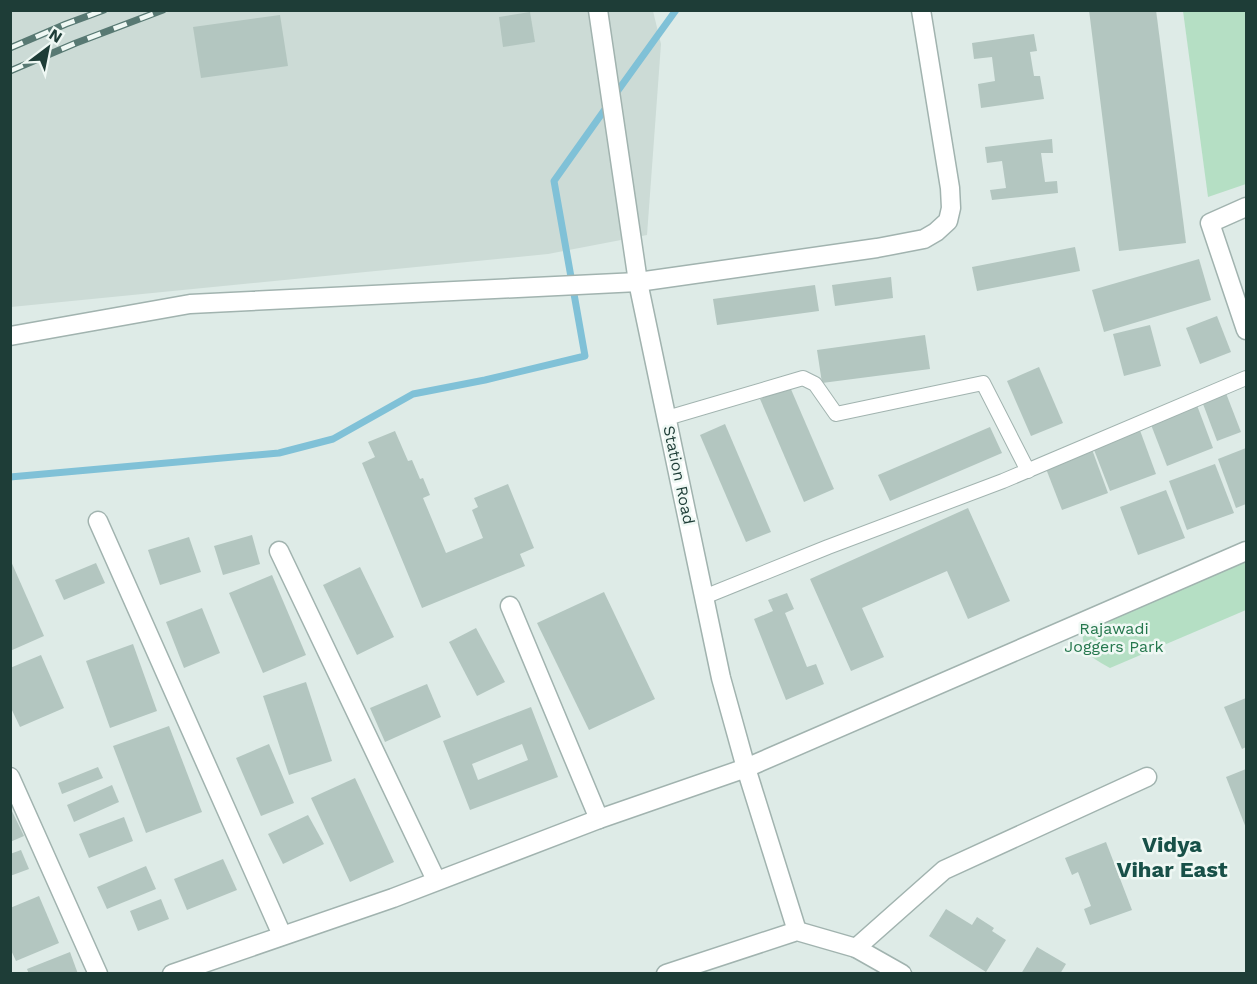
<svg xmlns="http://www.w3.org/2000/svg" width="1257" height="984" font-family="'Work Sans',sans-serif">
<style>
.built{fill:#ccdbd6}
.green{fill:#b5dfc4}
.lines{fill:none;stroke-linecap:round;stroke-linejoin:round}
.stream{stroke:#80c1d7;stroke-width:7}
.building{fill:#b3c6c0;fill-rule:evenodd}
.service-casing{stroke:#a1b3af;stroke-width:16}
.minor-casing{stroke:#a1b3af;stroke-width:21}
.tertiary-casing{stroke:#a1b3af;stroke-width:21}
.service{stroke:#fff;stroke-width:14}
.minor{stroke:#fff;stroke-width:18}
.tertiary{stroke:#fff;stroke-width:18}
.rail-casing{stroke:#587973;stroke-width:7}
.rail{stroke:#eff8f4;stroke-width:4.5;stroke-dasharray:14;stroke-linecap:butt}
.labels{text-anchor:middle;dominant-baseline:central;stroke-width:5;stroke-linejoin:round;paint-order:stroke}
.street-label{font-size:16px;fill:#1e3d37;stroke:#eff8f4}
.park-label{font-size:16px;fill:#25774d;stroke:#eff8f4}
.district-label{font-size:22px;font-weight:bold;fill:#185048;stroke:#eff8f4}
</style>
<rect width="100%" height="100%" fill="#deebe7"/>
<polygon class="built" points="11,11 653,11 661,44 647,235 548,254 11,307"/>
<g class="green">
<polygon points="1183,11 1246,11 1246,184 1208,197"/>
<path d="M 1246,553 L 1246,610 L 1110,668 C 1085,654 1080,651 1084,622 Z"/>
</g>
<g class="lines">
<g class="stream">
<polyline points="614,96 676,10"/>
<polyline points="10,477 279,453 333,439 413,394 485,380 585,356 554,181 608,105"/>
</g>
</g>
<g class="building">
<polygon points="1089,10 1156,10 1186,243 1119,251"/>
<polygon points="530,12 535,42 503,47 499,17"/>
<polygon points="280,15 288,66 201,78 193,27"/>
<polygon points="1034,34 1037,51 1030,52 1034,76 1040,76 1044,99 981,108 978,84 995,81 992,57 974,59 972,43"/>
<polygon points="1052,139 1053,153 1041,153 1045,182 1057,181 1058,193 992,200 990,190 1006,188 1002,161 987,163 985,147"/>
<polygon points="1075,247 1080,271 977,291 972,267"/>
<polygon points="1199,259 1211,300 1104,332 1092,290"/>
<polygon points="891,277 893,298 835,306 832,285"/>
<polygon points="815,285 819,311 717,325 713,299"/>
<polygon points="1217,316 1231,352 1200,364 1186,328"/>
<polygon points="1150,325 1161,366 1124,376 1113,334"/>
<polygon points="925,335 930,369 822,383 817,350"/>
<polygon points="1039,367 1063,423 1031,436 1007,381"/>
<polygon points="790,387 834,489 804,502 760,399"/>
<polygon points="1224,388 1241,432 1217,441 1200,396"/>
<polygon points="1195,400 1213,448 1167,466 1148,417"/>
<polygon points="725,424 771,532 746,542 700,435"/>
<polygon points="1138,425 1156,474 1110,491 1091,442"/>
<polygon points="990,427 1002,453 890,501 878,475"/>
<polygon points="395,431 408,461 412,460 420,479 423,478 430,495 423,498 446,553 483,538 472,510 478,507 474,498 508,484 534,548 520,554 525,566 422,608 362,463 375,457 368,442"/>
<polygon points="1090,444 1108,493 1062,510 1043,461"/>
<polygon points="1246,448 1246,504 1236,508 1218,459"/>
<polygon points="1215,464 1234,513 1187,530 1169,481"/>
<polygon points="1166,490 1185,538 1138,555 1120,507"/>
<polygon points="968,508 1010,601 968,619 947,571 862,608 884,657 851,671 810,579"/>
<polygon points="252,535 260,564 223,575 214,546"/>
<polygon points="189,537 201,572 160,585 148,550"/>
<polygon points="10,559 44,636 10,651"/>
<polygon points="96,563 105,583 64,600 55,580"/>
<polygon points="360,567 394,637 357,655 323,585"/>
<polygon points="272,575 306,655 263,673 229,593"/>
<polygon points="604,592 655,699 589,730 537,623"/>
<polygon points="787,593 794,609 785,613 807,667 816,664 824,684 786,700 754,619 773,611 768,600"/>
<polygon points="202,608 220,653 184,668 166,622"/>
<polygon points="476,628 505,682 477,696 449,642"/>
<polygon points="133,644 157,711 110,728 86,661"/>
<polygon points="41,655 64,708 20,727 10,706 10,668"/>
<polygon points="306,682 332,761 289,775 263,696"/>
<polygon points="427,684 441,717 385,742 370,708"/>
<polygon points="1246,698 1246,747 1242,749 1224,707"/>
<path d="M 531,707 L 558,777 L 470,810 L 443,741 ZM 522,744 L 528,760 L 478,780 L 472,764 Z"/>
<polygon points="169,726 202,812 146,833 113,746"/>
<polygon points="269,744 294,803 261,816 236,758"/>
<polygon points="98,767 103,778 62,794 58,783"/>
<polygon points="1246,769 1246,828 1226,777"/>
<polygon points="355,778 394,862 350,882 311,798"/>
<polygon points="112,785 119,802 74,822 67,805"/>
<polygon points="10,807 24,836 10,842"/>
<polygon points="308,815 324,844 283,864 268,834"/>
<polygon points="124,817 133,841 89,858 79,834"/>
<polygon points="1106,842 1132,910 1090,925 1084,909 1091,906 1078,872 1072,875 1065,858"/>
<polygon points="21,850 29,869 10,876 10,854"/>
<polygon points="223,859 237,890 187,910 174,879"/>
<polygon points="146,866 156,889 107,909 97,887"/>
<polygon points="39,896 59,943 16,961 10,948 10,908"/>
<polygon points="161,899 169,919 138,931 130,911"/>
<polygon points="946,909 972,925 977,917 994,928 992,931 1006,940 986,972 929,936"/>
<polygon points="1037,947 1066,964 1060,974 1021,974"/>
<polygon points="70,952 78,974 29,974 27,969"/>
</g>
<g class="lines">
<g class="service-casing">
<g id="service">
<polyline points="667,418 803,378 815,384 836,414 983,383 1028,471"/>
<polyline points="704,597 828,547 1003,481 1246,378"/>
</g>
</g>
<g class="minor-casing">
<g id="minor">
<polyline points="598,10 638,282 721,678 746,768 797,931"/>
<polyline points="1246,207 1210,223 1246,330"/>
<polyline points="10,336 190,304 638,282 877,248 924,239 936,232 948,221 951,208 950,188 921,10"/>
<polyline points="98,521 282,935"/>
<polyline points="279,551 436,880"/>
<polyline points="510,606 599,819"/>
<polyline points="10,777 98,974"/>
<polyline points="856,948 944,870 1147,777"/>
<polyline points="172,974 393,898 599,819 746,768 1246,551"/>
</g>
</g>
<g class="tertiary-casing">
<polyline id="tertiary" points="666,974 797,931 856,948 902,974"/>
</g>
<use href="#service" class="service"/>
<use href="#minor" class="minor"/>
<use href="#tertiary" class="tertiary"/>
<g class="rail-casing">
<g id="rail">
<polyline points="10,48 66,24 104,10"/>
<polyline points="10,71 76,43 163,10"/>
</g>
</g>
<use href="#rail" class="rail"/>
</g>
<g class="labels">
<g class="street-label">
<text transform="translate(679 475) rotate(78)">Station Road</text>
</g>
<g class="park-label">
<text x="1114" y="628">Rajawadi<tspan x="1114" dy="18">Joggers Park</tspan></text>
</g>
<g class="district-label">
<text x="1172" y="844">Vidya<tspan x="1172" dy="25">Vihar East</tspan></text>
</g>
</g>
<rect width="1257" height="984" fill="none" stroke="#1e3d37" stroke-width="24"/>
<g transform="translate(48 48) rotate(32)" stroke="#eff8f4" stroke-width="4.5" paint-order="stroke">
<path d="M0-4.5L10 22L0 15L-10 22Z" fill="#1e3d37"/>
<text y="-9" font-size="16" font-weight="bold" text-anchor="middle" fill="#1e3d37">N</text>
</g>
</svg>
